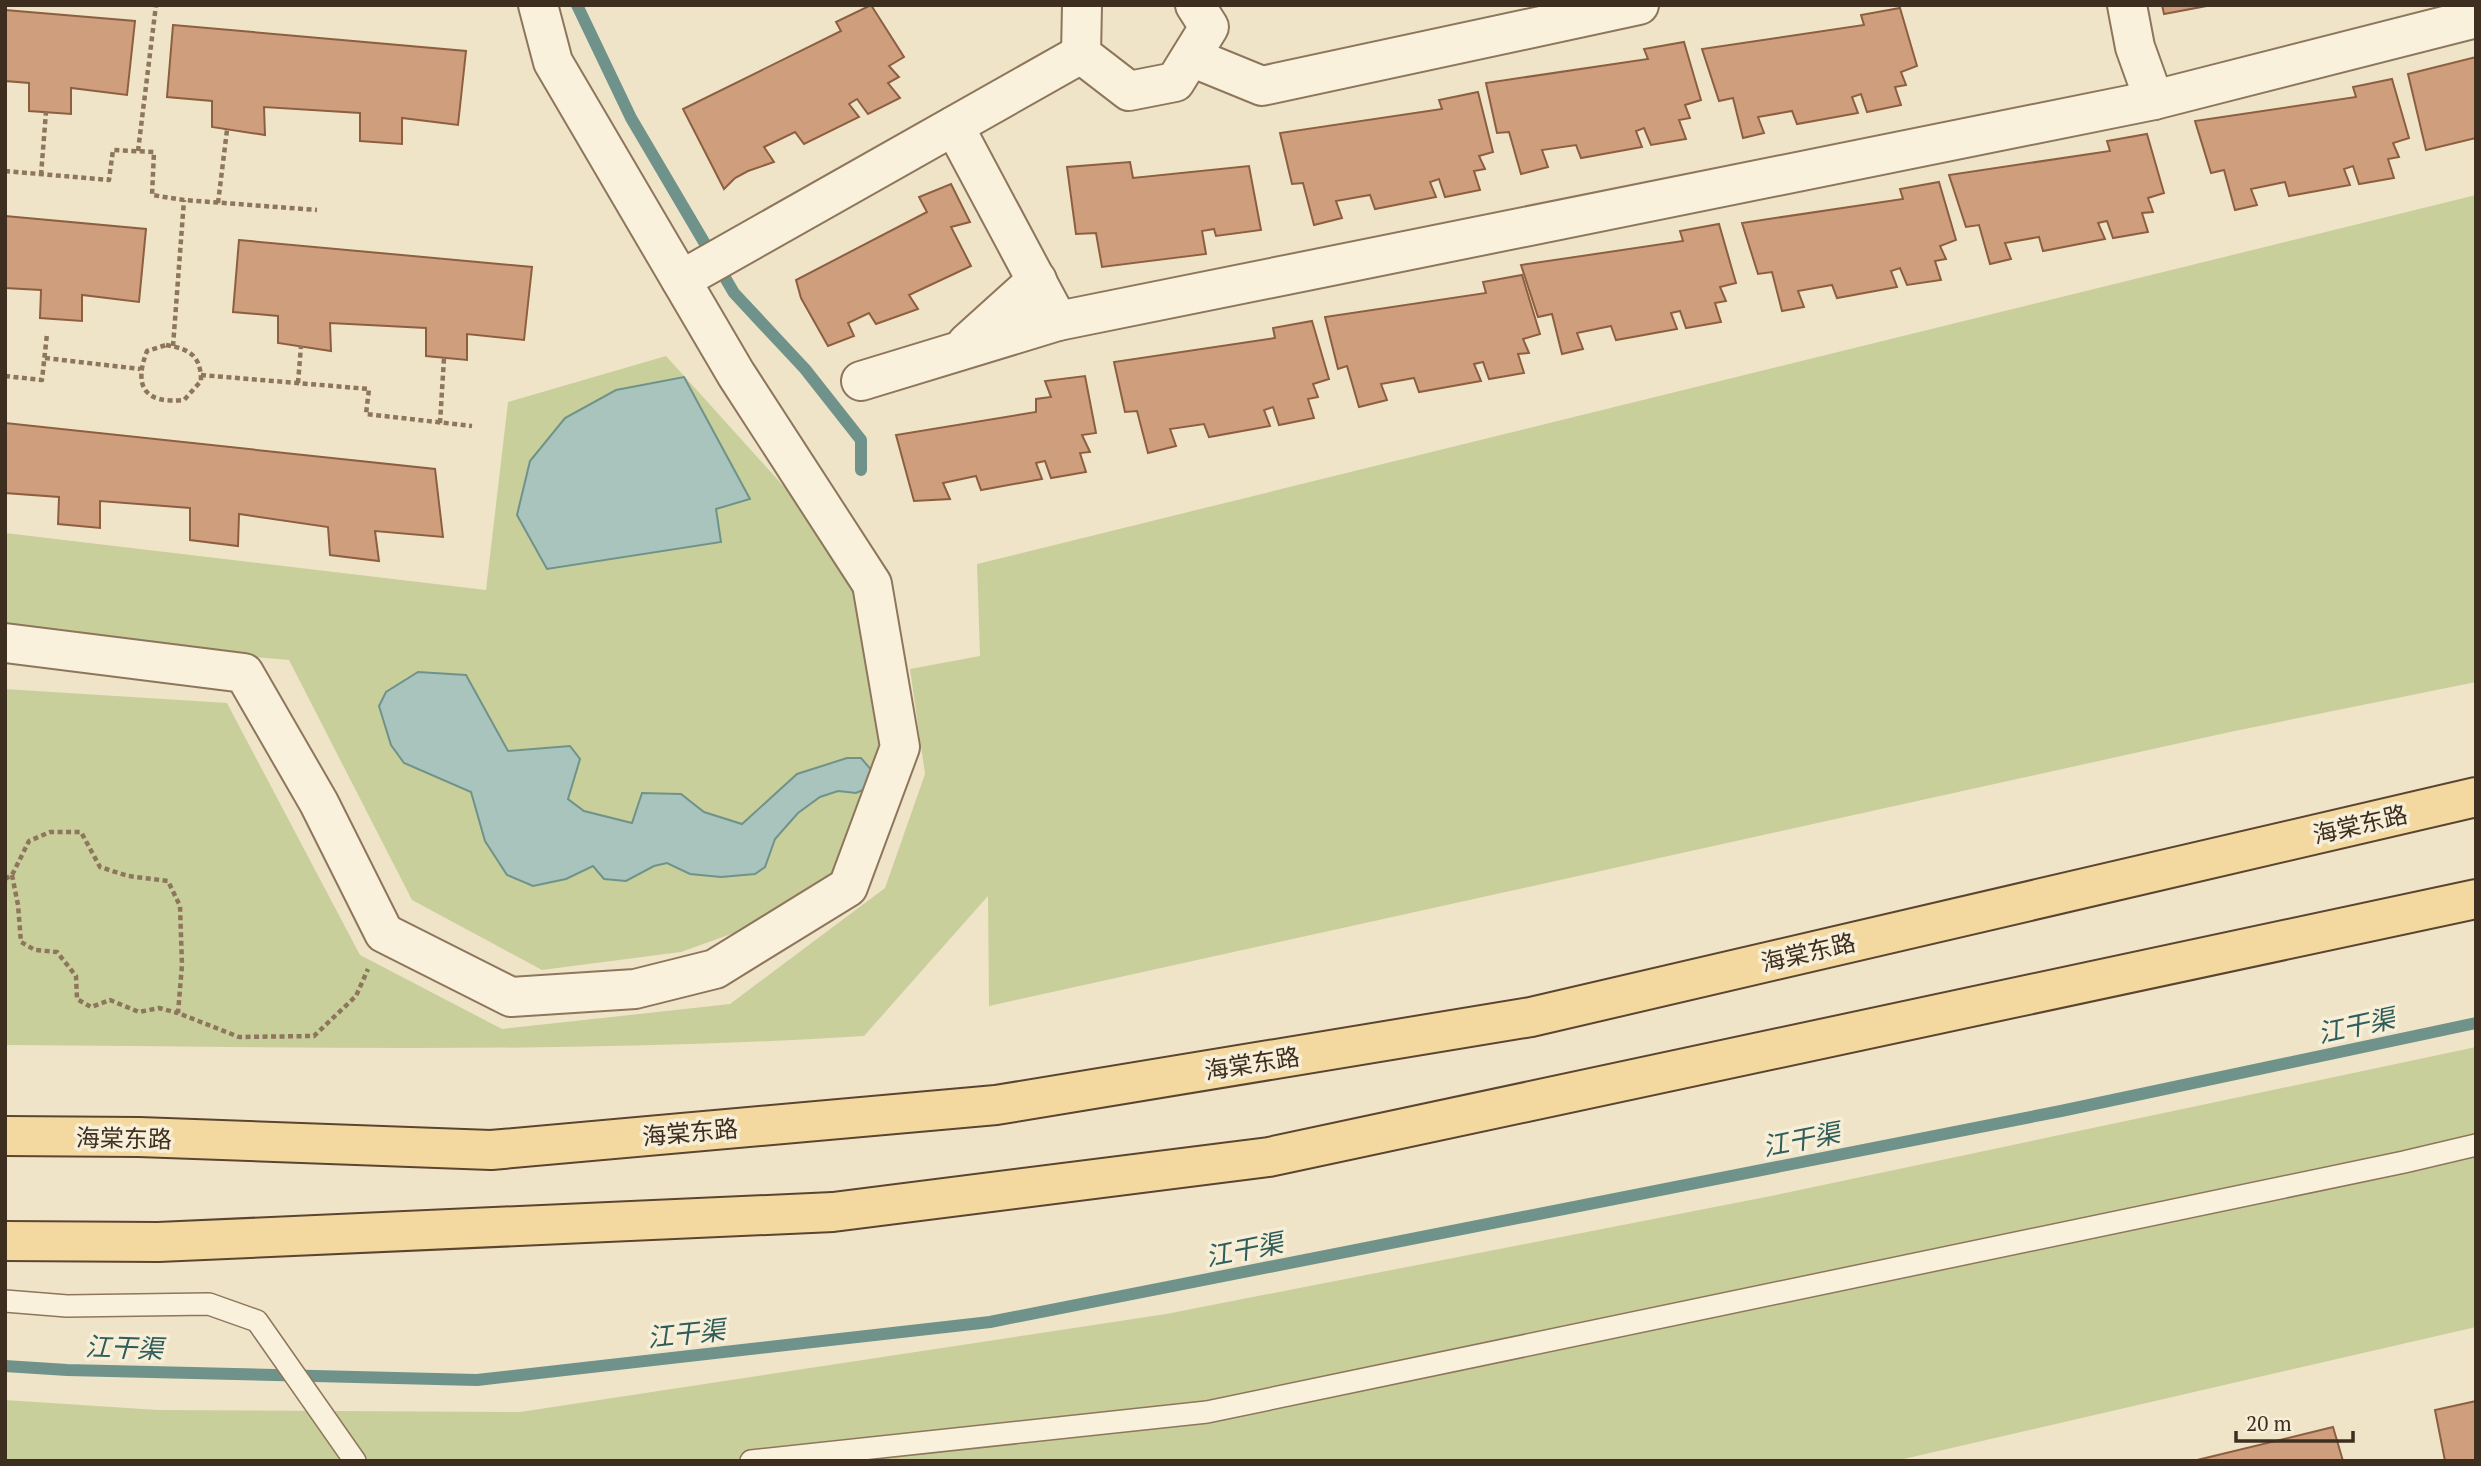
<svg xmlns="http://www.w3.org/2000/svg" width="2481" height="1466" font-family="'PT Serif','Noto Sans SC',serif">
<style>
.green{fill:#c9cf9b}
.water{fill:#a9c4bc;stroke:#6f938a;stroke-width:2}
.lines{fill:none;stroke-linecap:round;stroke-linejoin:round}
.stream{stroke:#6f938a;stroke-width:12}
.building{fill:#cf9f7d;stroke:#8d5f41;stroke-width:2}
.service-casing{stroke:#8d765c;stroke-width:24}
.minor-casing{stroke:#8d765c;stroke-width:42}
.primary-casing{stroke:#5b4430;stroke-width:42}
.path{stroke:#8d765c;stroke-width:4.5;stroke-dasharray:5 3.5;stroke-linecap:butt}
.service{stroke:#faf1dc;stroke-width:21}
.minor{stroke:#faf1dc;stroke-width:38}
.primary{stroke:#f3d9a0;stroke-width:38}
.labels{text-anchor:middle;dominant-baseline:central;stroke-width:7;stroke-linejoin:round;paint-order:stroke}
.street-label{font-size:24px;fill:#3d2e20;stroke:#f7eed8}
.water-label{font-size:26px;font-style:italic;fill:#2f5d5a;stroke:#f7eed8}
</style>
<rect width="100%" height="100%" fill="#f0e4c8"/>
<g class="green">
<path d="M 2476,195 L 2476,682 L 2230,732 L 989,1006 L 988,896 L 864,1036 C 578,1054 292,1047 5,1045 L 5,689 L 227,703 L 360,955 L 502,1029 L 730,1004 L 885,888 L 925,774 L 910,669 L 980,656 L 977,564 Z"/>
<polygon points="666,356 872,584 900,747 826,900 681,952 542,970 412,900 289,660 5,636 5,533 486,590 508,402"/>
<polygon points="2476,1047 2476,1327 1895,1461 5,1461 5,1400 158,1410 520,1412 1166,1314 1776,1195"/>
</g>
<g class="water">
<polygon points="684,377 750,499 716,509 721,542 547,569 517,515 530,461 565,418 616,390"/>
<polygon points="418,672 466,675 508,751 570,746 580,759 568,799 584,811 632,823 642,793 681,794 704,812 742,824 797,774 847,758 861,758 873,772 870,787 856,793 838,791 820,797 798,813 775,839 765,867 755,874 721,877 690,874 667,863 654,866 626,881 604,879 593,866 566,879 533,886 507,875 485,841 471,792 404,763 391,745 379,706 386,692"/>
</g>
<g class="lines">
<g class="stream">
<polyline points="577,5 631,118 734,293 805,369 861,440 861,470"/>
<polyline points="5,1366 67,1370 477,1380 990,1322 2061,1111 2476,1023"/>
</g>
</g>
<g class="building">
<polygon points="871,5 904,57 889,66 899,77 888,83 900,98 868,114 857,99 849,104 859,117 804,144 795,132 764,147 774,162 748,171 735,178 724,189 683,109 841,31 836,22"/>
<polygon points="2162,5 2212,5 2164,14"/>
<polygon points="1900,8 1917,66 1901,72 1906,85 1895,87 1901,105 1867,112 1861,94 1852,97 1858,113 1797,124 1792,111 1758,117 1764,133 1743,138 1733,98 1719,101 1702,49 1864,25 1861,15"/>
<polygon points="5,10 135,21 127,95 71,88 71,114 29,111 29,83 5,81"/>
<polygon points="173,25 466,51 458,125 402,118 402,144 360,141 360,113 264,107 265,135 212,127 212,101 167,97"/>
<polygon points="1684,42 1701,100 1685,105 1690,118 1679,120 1686,139 1651,145 1644,128 1636,131 1642,147 1581,158 1576,145 1542,150 1548,167 1521,174 1509,132 1497,133 1486,83 1648,59 1644,49"/>
<polygon points="2476,57 2476,138 2426,150 2408,74"/>
<polygon points="2392,79 2409,138 2393,143 2399,157 2388,159 2394,178 2359,184 2353,166 2344,169 2350,185 2289,196 2285,182 2251,189 2257,205 2235,210 2224,170 2211,173 2195,121 2356,97 2353,87"/>
<polygon points="1478,92 1493,152 1479,156 1485,169 1474,171 1480,190 1445,197 1439,179 1430,182 1436,197 1375,209 1370,195 1336,201 1342,218 1314,225 1303,183 1292,184 1280,133 1442,109 1439,100"/>
<polygon points="2147,134 2164,193 2148,198 2153,212 2142,213 2148,232 2113,238 2107,221 2098,223 2105,239 2043,251 2039,237 2005,243 2011,259 1990,264 1979,225 1966,227 1949,175 2110,151 2107,141"/>
<polygon points="1130,162 1133,178 1249,166 1261,230 1216,236 1214,229 1202,231 1206,254 1102,267 1096,233 1076,234 1067,167"/>
<polygon points="1939,182 1956,240 1940,246 1946,259 1935,261 1941,280 1907,285 1900,268 1891,271 1897,287 1837,298 1832,285 1798,291 1804,307 1782,311 1772,272 1758,274 1742,223 1903,199 1900,189"/>
<polygon points="951,184 970,222 951,227 971,266 909,295 918,309 876,324 869,313 848,323 854,336 828,346 801,298 796,280 927,212 919,197"/>
<polygon points="5,216 146,229 139,302 82,295 82,321 40,318 41,290 5,288"/>
<polygon points="1719,224 1736,283 1720,287 1726,301 1715,303 1721,322 1686,328 1680,311 1671,313 1677,329 1616,340 1611,326 1577,333 1583,349 1562,354 1552,314 1538,317 1521,265 1683,241 1680,231"/>
<polygon points="239,240 532,267 524,340 467,334 467,360 426,356 426,328 330,323 331,351 278,343 278,316 233,312"/>
<polygon points="1522,275 1540,334 1523,339 1529,353 1518,354 1524,373 1489,379 1483,362 1474,364 1481,381 1419,392 1414,378 1381,384 1387,400 1359,407 1347,366 1338,369 1325,317 1486,293 1483,282"/>
<polygon points="1312,321 1329,379 1313,384 1318,397 1308,399 1314,418 1279,425 1273,407 1264,410 1270,426 1209,437 1204,424 1170,429 1176,446 1148,453 1137,411 1125,412 1114,362 1275,338 1273,328"/>
<polygon points="1085,376 1096,433 1082,435 1090,452 1080,453 1086,472 1051,478 1045,461 1036,463 1042,479 981,490 976,476 943,483 950,499 914,501 896,435 1036,412 1036,399 1051,397 1045,381"/>
<polygon points="5,423 435,469 443,537 375,531 379,561 330,555 328,527 239,514 238,546 190,540 190,508 100,501 100,528 58,524 59,497 5,493"/>
<polygon points="2476,1401 2476,1461 2445,1461 2435,1410"/>
<polygon points="2333,1427 2343,1461 2193,1461"/>
</g>
<g class="lines">
<g class="service-casing">
<g id="service">
<polyline points="5,1301 67,1306 209,1304 257,1321 355,1461"/>
<polyline points="751,1461 1207,1412 2404,1162 2476,1145"/>
</g>
</g>
<g class="minor-casing">
<g id="minor">
<polyline points="2127,5 2135,47 2154,100"/>
<polyline points="1081,54 1129,91 1175,82 1209,27 1195,5"/>
<polyline points="1081,54 1082,5"/>
<polyline points="1191,57 1262,86 1639,5"/>
<polyline points="954,126 1058,321 2154,100 2476,18"/>
<polyline points="681,280 1081,54"/>
<polyline points="967,343 1037,280"/>
<polyline points="861,381 1058,321"/>
<polyline points="5,643 244,673 319,803 384,933 511,997 635,989 715,969 848,887 900,747 872,584 736,374 553,62 538,5"/>
</g>
</g>
<g class="primary-casing">
<g id="primary">
<polyline points="5,1136 139,1137 491,1150 996,1105 1531,1017 2476,797"/>
<polyline points="5,1241 158,1242 833,1212 1269,1157 2476,899"/>
</g>
</g>
<g class="path">
<polyline points="138,151 156,5"/>
<polyline points="5,171 109,180 113,150 154,152 152,195 184,200 317,210"/>
<polyline points="41,175 46,112"/>
<polyline points="218,203 227,130"/>
<path d="M 166,345 C 189,349 201,355 201,381 L 184,400 C 145,404 133,387 147,351 Z"/>
<polyline points="173,346 184,200"/>
<polyline points="45,358 140,369"/>
<polyline points="201,375 369,389 366,414 472,426"/>
<polyline points="5,376 42,380 47,334"/>
<polyline points="298,383 301,346"/>
<polyline points="440,423 444,358"/>
<polyline points="12,875 18,905 21,942 35,950 57,952 76,976 77,999 91,1007 110,1000 139,1012 159,1008 178,1013"/>
<polyline points="5,879 12,875 29,841 50,832 81,832 100,867 128,876 168,881 180,906 182,965 178,1013 239,1037 314,1036 356,996 368,969"/>
</g>
<use href="#service" class="service"/>
<use href="#minor" class="minor"/>
<use href="#primary" class="primary"/>
</g>
<g class="labels">
<g class="street-label">
<text transform="translate(2360 824) rotate(-13)">海棠东路</text>
<text transform="translate(1808 952) rotate(-13)">海棠东路</text>
<text transform="translate(1252 1063) rotate(-9)">海棠东路</text>
<text transform="translate(690 1132) rotate(-5)">海棠东路</text>
<text transform="translate(124 1138) rotate(1)">海棠东路</text>
</g>
<g class="water-label">
<text transform="translate(2356 1025) rotate(-12)">江干渠</text>
<text transform="translate(1801 1139) rotate(-11)">江干渠</text>
<text transform="translate(1244 1249) rotate(-11)">江干渠</text>
<text transform="translate(686 1333) rotate(-6)">江干渠</text>
<text transform="translate(124 1347) rotate(2)">江干渠</text>
</g>
</g>
<rect width="2481" height="1466" fill="none" stroke="#3d2e20" stroke-width="14"/>
<path d="M2236 1431v10h117v-10" fill="none" stroke="#3d2e20" stroke-width="3.5"/>
<text x="2246" y="1431" font-size="21" fill="#3d2e20" stroke="#f7eed8" stroke-width="5" paint-order="stroke">20 m</text>
</svg>
